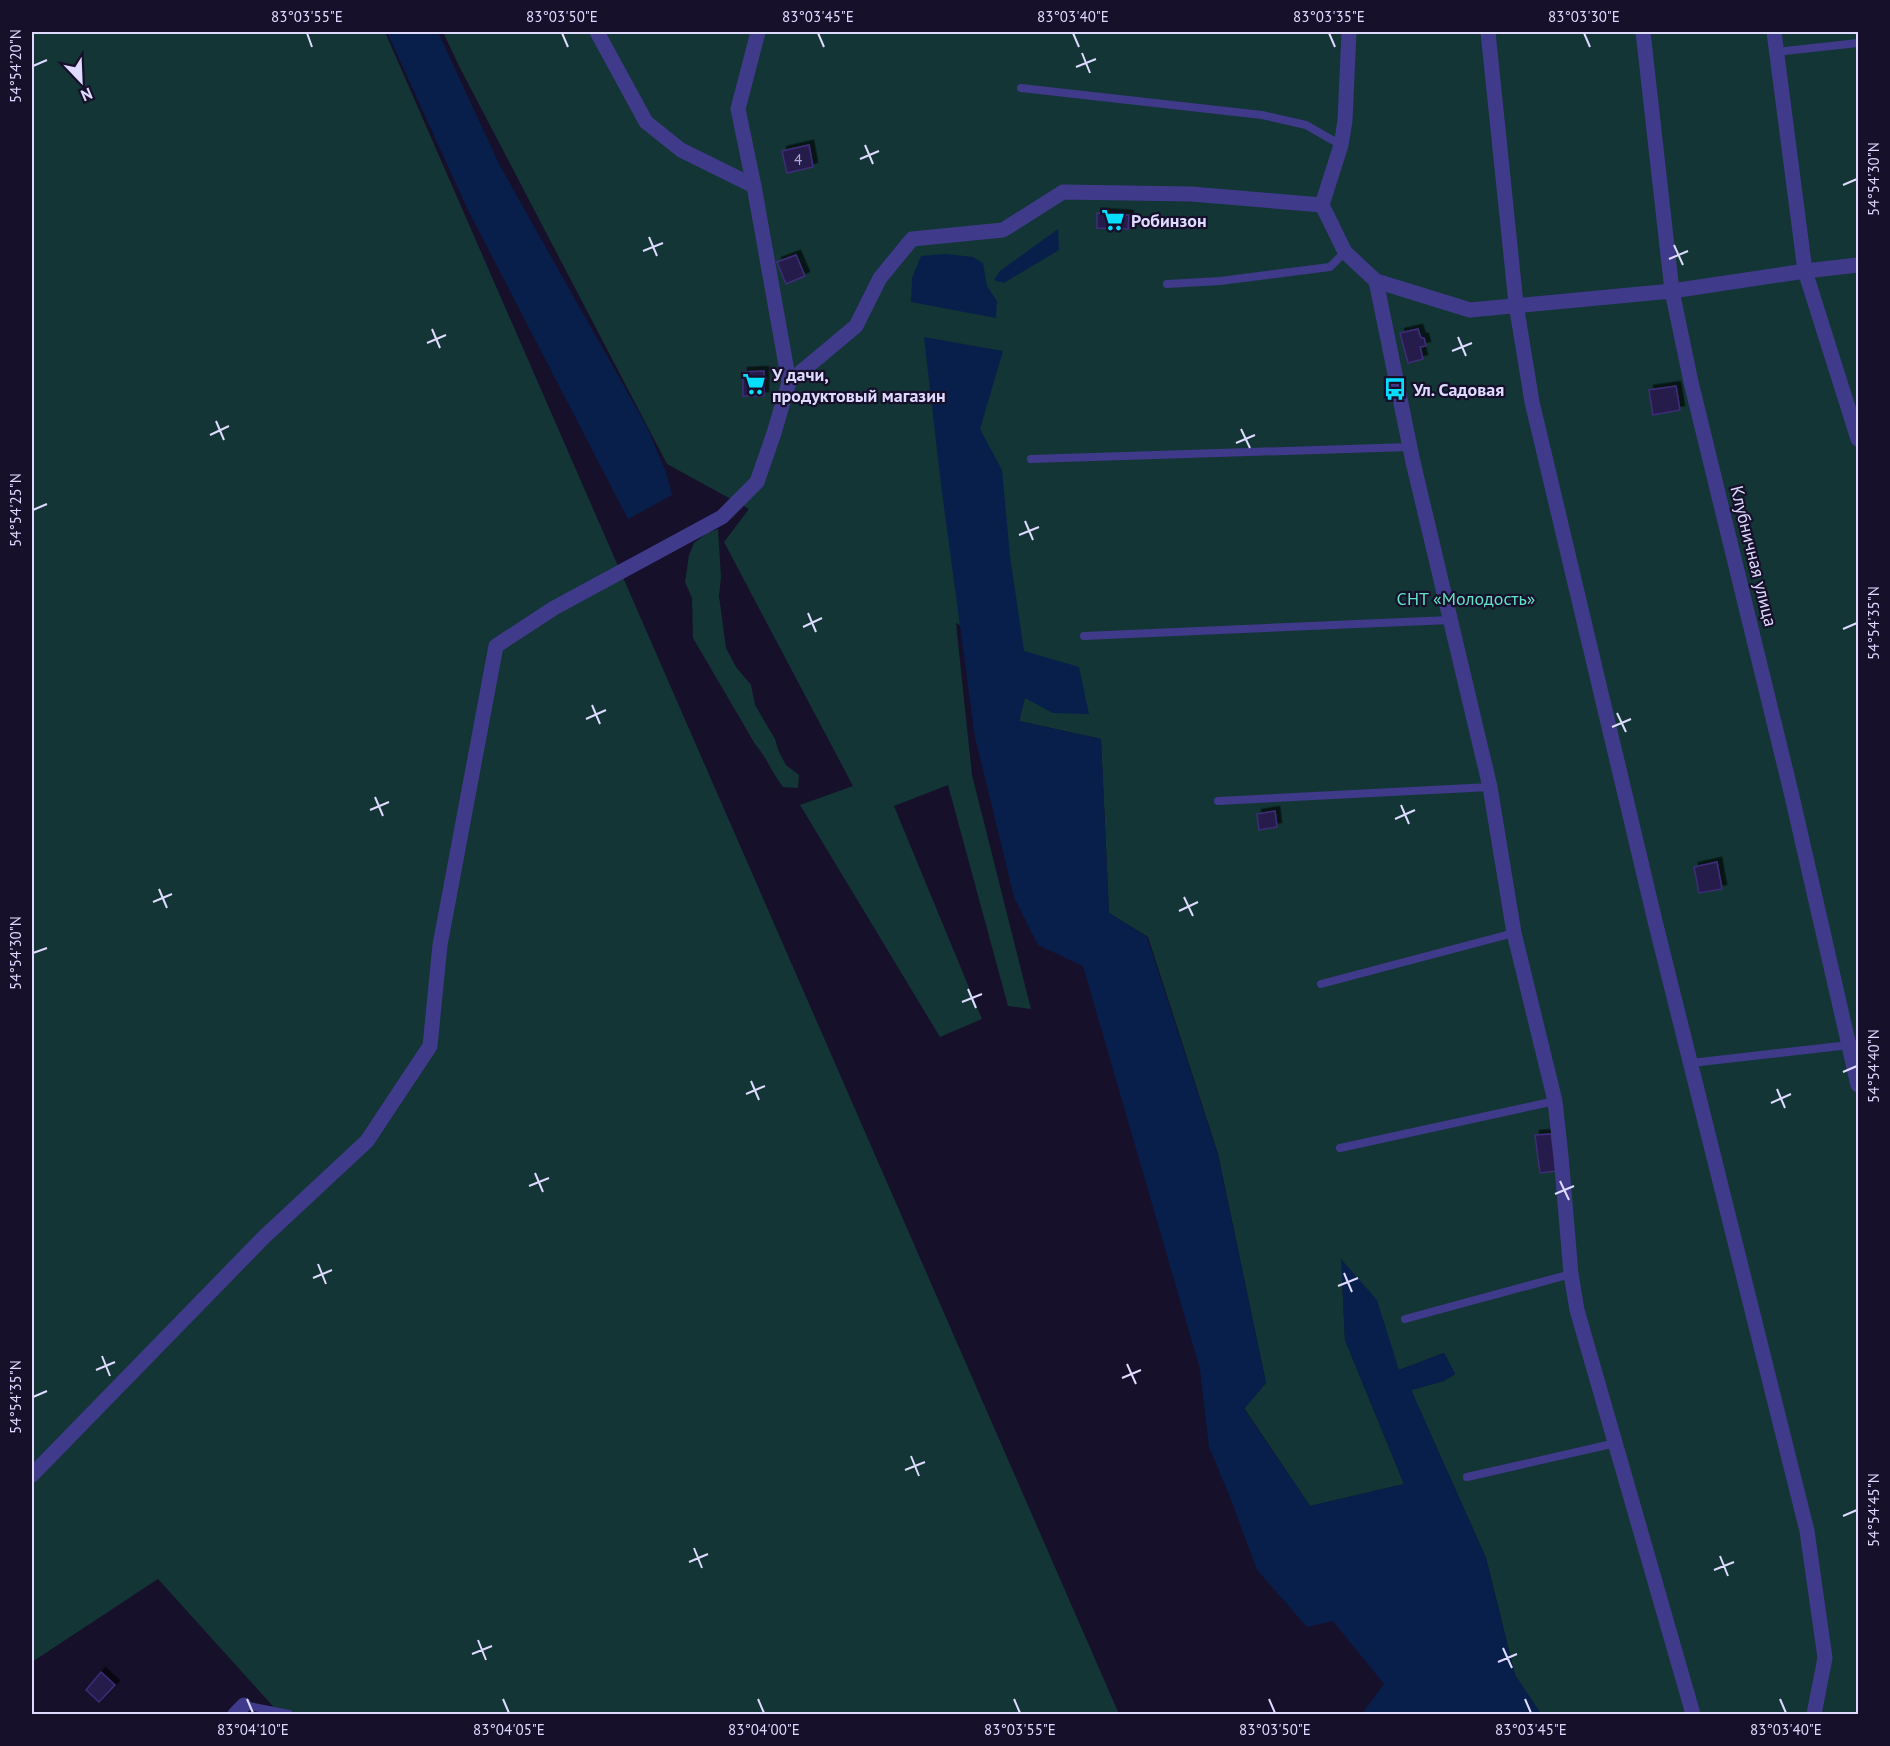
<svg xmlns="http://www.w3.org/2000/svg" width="1890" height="1746" font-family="'PT Sans',sans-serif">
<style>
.green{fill:#133535}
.water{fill:#091f4b}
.building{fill:#271b4c;stroke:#3e2d79;stroke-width:1.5;filter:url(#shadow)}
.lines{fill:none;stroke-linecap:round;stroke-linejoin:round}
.lane{stroke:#403a8b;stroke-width:8}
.street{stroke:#403a8b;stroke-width:15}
.ticks{fill:none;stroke:#dfdaff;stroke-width:2}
.labels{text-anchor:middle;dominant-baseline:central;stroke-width:4.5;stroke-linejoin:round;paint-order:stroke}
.number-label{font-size:15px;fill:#b1aad2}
.poi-label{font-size:18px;font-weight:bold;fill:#dfdaff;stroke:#16102b;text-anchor:start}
.street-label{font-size:18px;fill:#dfdaff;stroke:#16102b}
.park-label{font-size:18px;fill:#61e4c8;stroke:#16102b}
.neatline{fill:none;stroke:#dfdaff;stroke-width:2}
.ticks-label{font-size:15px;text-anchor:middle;fill:#dfdaff}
</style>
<defs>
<filter id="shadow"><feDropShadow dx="4.5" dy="-4.5" stdDeviation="0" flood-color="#0009"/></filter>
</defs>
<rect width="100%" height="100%" fill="#16102b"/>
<g class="green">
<polygon points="32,32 385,32 1119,1714 280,1714 158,1579 32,1662"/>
<polygon points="443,32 1858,32 1858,1714 1541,1714 1515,1675 1486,1558 1411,1390 1443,1381 1455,1374 1444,1353 1399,1370 1342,1277 1345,1340 1404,1484 1310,1506 1244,1408 1266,1383 1218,1154 1148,937 1109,913 1101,739 1019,721 1025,697 1053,713 1024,652 989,641 956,623 972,775 1031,1009 1008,1006 948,785 894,806 982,1019 940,1037 800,805 853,786 724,542 749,509 667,464 459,66"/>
<path d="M 718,529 L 721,577 L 719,596 L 726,648 L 736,667 L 751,685 L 755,705 L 775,739 L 779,752 L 786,765 L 799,775 L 798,788 L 783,787 C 772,773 767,758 755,744 L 693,638 L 692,598 L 685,582 L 689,555 L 694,543 L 707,533 Z"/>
</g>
<g class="water">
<polygon points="387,32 438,32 500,166 647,427 666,472 672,495 628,519 467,208"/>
<polygon points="1058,229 1059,250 1004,283 994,280 1000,271"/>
<polygon points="946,254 973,257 983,263 987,286 997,301 996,318 911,302 912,278 921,256"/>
<polygon points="924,337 1003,351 980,429 1002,470 1010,556 1024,651 1079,667 1089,714 1053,713 1025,698 1019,721 1101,739 1109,913 1147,937 1218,1155 1266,1383 1244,1409 1310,1506 1404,1484 1345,1340 1341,1259 1377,1300 1399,1370 1444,1353 1455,1374 1444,1381 1411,1390 1486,1558 1515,1675 1541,1714 1362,1714 1384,1684 1333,1621 1307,1627 1257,1570 1232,1502 1209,1447 1200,1369 1083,966 1038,945 1014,897 975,737 941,485"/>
</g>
<g class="building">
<polygon points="809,145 813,167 787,173 782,151"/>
<polygon points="1097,213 1129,215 1128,229 1097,228"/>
<polygon points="796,255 805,276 786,284 777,262"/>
<polygon points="1418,329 1421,338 1424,338 1426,346 1420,347 1423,359 1408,363 1400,333"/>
<polygon points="764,371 764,396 743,396 743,372"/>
<polygon points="1676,386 1680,410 1653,415 1649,390"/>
<polygon points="1275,811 1277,827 1259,830 1257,814"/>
<polygon points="1717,862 1722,889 1699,893 1694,867"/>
<polygon points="1551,1134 1556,1171 1540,1173 1535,1135"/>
<polygon points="101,1672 115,1685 99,1702 86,1690"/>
</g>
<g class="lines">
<g class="lane">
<polyline points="1776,52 1858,43"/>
<polyline points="1021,88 1262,115 1306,125 1341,145"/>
<polyline points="1167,284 1220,281 1330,267 1345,252"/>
<polyline points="1031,459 1410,447"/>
<polyline points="1084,636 1450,620"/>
<polyline points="1218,801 1490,787"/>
<polyline points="1321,984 1514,933"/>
<polyline points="1691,1063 1858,1044"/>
<polyline points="1340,1148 1555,1101"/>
<polyline points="1405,1319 1571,1274"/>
<polyline points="1467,1477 1616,1443"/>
<polyline points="244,1705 289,1714"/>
</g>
<g class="street">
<polyline points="597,32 646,122 681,150 754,186"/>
<polyline points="1488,32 1516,304 1532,402 1655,921 1807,1531 1825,1658 1814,1714"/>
<polyline points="1643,32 1672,291 1691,382 1791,792 1858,1085"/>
<polyline points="1774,32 1805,271 1858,439"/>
<polyline points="1322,205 1345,252 1376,281 1470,310 1672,291 1805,271 1858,265"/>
<polyline points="1322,205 1341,145 1345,121 1349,32"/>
<polyline points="1376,281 1413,462 1490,787 1514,933 1555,1101 1561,1156 1571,1274 1577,1310 1693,1714"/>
<polyline points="789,382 856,326 880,278 912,239 1003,230 1063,192 1191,194 1322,205"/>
<polyline points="32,1475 264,1237 367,1141 430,1046 440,945 496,646 554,608 722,517 757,482 774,433 789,382 754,186 738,109 758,32"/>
<polyline points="235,1714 244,1705"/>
</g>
</g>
<path class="ticks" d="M 307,33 L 312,47M 562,33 L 568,47M 818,33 L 824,47M 1073,33 L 1079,47M 1329,33 L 1335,47M 1584,33 L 1590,47M 1082,53 L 1090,73M 33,66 L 47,60M 1076,67 L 1096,59M 865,145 L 873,164M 860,159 L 879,151M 1843,185 L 1857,179M 649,237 L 657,256M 1674,245 L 1683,265M 643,251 L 663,243M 1669,259 L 1688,251M 432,329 L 440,348M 1458,337 L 1466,356M 427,343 L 446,335M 1452,351 L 1472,343M 216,421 L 224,440M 1241,429 L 1250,448M 210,435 L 229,426M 1236,443 L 1255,435M 33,510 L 47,504M 1025,521 L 1033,540M 1019,535 L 1039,527M 808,613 L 816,632M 803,627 L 822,618M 1843,629 L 1857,623M 592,705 L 600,724M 1617,713 L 1626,732M 586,719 L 606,710M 1612,727 L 1631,719M 375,797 L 383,816M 1401,805 L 1409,824M 370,810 L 389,802M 1395,819 L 1415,810M 159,889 L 167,908M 1184,897 L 1193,916M 153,902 L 172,894M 1179,911 L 1198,902M 33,953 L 47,948M 968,989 L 976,1008M 962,1002 L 982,994M 1843,1072 L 1857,1066M 751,1081 L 759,1100M 1777,1089 L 1785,1108M 746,1094 L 765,1086M 1771,1103 L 1791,1094M 535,1173 L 543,1192M 1560,1181 L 1569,1200M 529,1186 L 549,1178M 1555,1194 L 1574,1186M 318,1264 L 326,1284M 1344,1273 L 1352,1292M 313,1278 L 332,1270M 1338,1286 L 1358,1278M 102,1356 L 110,1376M 1127,1364 L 1136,1384M 96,1370 L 115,1362M 1122,1378 L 1141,1370M 33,1397 L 47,1391M 911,1456 L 919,1476M 905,1470 L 925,1462M 1843,1516 L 1857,1510M 694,1548 L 702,1568M 1720,1556 L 1728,1576M 689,1562 L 708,1554M 1714,1570 L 1734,1562M 478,1640 L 486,1660M 1503,1648 L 1512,1668M 472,1654 L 492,1646M 1498,1662 L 1517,1654M 247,1699 L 253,1713M 503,1699 L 509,1713M 758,1699 L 764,1713M 1014,1699 L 1020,1713M 1269,1699 L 1275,1713M 1525,1699 L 1531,1713M 1780,1699 L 1786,1713"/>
<defs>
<g id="supermarket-bare" transform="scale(1.8)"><path d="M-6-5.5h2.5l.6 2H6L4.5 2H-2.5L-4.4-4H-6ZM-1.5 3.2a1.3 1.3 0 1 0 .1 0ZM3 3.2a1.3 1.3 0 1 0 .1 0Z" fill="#06deff" stroke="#16102b" stroke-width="2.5" paint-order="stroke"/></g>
<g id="bus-bare" transform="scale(1.8)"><path d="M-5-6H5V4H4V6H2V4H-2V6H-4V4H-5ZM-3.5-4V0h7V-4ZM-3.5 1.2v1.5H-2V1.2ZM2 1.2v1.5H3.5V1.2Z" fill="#06deff" stroke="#16102b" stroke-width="2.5" paint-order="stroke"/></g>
</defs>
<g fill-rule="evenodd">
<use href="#supermarket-bare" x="1113" y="220"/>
<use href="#supermarket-bare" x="754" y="384"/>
<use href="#bus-bare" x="1395" y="389"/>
</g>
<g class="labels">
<g class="number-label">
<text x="798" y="159">4</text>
</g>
<g class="poi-label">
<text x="1131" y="220">Робинзон</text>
<text x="772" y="374">У дачи,<tspan x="772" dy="21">продуктовый магазин</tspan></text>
<text x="1413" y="389">Ул. Садовая</text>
</g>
<g class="street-label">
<text transform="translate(1754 556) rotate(76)">Клубничная улица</text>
</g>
<g class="park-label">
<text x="1466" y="598">СНТ «Молодость»</text>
</g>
</g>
<rect width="1890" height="1746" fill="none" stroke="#16102b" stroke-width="66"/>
<g transform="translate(81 81) rotate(157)" stroke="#16102b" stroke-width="4.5" paint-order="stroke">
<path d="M0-4.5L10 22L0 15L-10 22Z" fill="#dfdaff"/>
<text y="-9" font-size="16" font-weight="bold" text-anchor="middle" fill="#dfdaff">N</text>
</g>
<rect x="33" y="33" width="1824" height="1680" class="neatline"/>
<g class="ticks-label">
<text x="307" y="22">83°03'55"E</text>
<text x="562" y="22">83°03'50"E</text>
<text x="818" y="22">83°03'45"E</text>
<text x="1073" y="22">83°03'40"E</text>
<text x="1329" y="22">83°03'35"E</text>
<text x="1584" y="22">83°03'30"E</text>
<text transform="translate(16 66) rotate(-90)" y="5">54°54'20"N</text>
<text transform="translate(1874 179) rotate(-90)" y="5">54°54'30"N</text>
<text transform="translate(16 510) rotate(-90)" y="5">54°54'25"N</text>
<text transform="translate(1874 623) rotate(-90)" y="5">54°54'35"N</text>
<text transform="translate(16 953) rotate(-90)" y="5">54°54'30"N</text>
<text transform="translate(1874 1066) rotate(-90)" y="5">54°54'40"N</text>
<text transform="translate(16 1397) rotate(-90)" y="5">54°54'35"N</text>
<text transform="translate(1874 1510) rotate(-90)" y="5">54°54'45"N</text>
<text x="253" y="1735">83°04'10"E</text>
<text x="509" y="1735">83°04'05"E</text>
<text x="764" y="1735">83°04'00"E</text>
<text x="1020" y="1735">83°03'55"E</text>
<text x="1275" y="1735">83°03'50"E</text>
<text x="1531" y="1735">83°03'45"E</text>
<text x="1786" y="1735">83°03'40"E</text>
</g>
</svg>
